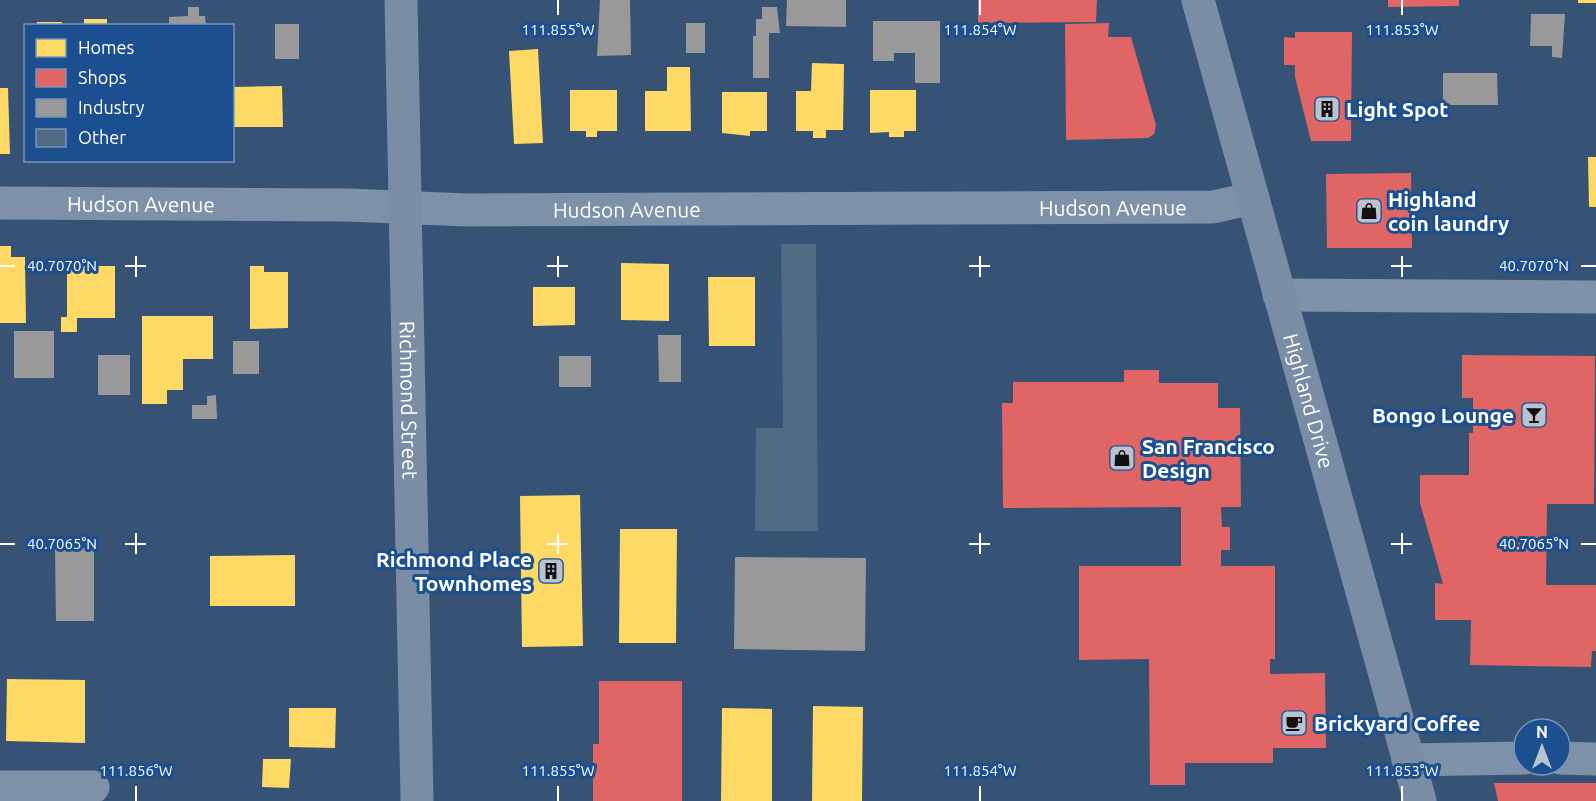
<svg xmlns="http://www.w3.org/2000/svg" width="1596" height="801" font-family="Ubuntu,sans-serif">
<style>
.homes{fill:#ffd966}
.shops{fill:#e06666}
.industry{fill:#999}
.building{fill:#526984}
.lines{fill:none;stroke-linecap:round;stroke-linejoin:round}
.minor{stroke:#7d92a8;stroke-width:33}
.secondary{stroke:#798da4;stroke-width:33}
.ticks{fill:none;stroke:#fff;stroke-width:2}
.labels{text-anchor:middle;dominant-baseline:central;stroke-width:6;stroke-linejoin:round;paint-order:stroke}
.poi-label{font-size:21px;font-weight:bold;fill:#fff;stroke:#1b4f8f;text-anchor:start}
.street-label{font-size:21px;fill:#fff;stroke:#1b4f8f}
.ticks-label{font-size:15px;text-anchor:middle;fill:#fff;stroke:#1b4f8f;stroke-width:6;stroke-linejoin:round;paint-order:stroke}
</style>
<rect width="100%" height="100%" fill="#365274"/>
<g class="homes">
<rect x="1578" y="0" width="18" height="3"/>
<rect x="84" y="19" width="23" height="7"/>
<rect x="37" y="22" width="25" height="4"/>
<polygon points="538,49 543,143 514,144 509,51"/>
<polygon points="812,63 844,64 843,130 826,130 826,138 813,138 813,131 796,131 796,91 811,91"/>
<polygon points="667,67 690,67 691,131 645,131 645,91 667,91"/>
<polygon points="282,86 283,127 232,127 232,87"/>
<polygon points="0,88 8,88 10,154 0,154"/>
<polygon points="570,90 617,90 617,131 597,131 597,137 586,137 586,131 570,131"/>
<polygon points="870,90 916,90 916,131 904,131 904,137 889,137 889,132 870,133"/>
<polygon points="722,92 767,92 767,131 750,131 750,136 722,133"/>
<polygon points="1588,157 1596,157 1596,207 1589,207"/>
<polygon points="0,246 11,246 11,257 25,257 26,323 0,323"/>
<polygon points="621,263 669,264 669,321 621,320"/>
<polygon points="67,266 115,266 115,318 77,318 77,332 61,332 61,317 67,317"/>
<polygon points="250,266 264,266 264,272 288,272 288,328 250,329"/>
<polygon points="708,277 755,277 755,346 709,346"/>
<polygon points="533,287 575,287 575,325 533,326"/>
<polygon points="142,316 213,316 213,359 183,359 183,390 167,390 167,404 142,404"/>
<polygon points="580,495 583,646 522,647 520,496"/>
<polygon points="620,529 677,529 676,643 619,643"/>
<polygon points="295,555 295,606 210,606 210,556"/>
<polygon points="7,679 85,680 85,743 6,741"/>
<polygon points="813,706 863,707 862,801 812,801"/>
<polygon points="289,708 336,708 335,748 289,747"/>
<polygon points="722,708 772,709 772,801 721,801"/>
<polygon points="263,759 291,759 289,788 262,787"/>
</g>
<g class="shops">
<polygon points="978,0 1097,0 1096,22 978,23"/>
<polygon points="1388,0 1459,0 1459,6 1388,7"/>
<polygon points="1109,23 1108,37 1131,37 1156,125 1154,134 1148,138 1066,140 1065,24"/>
<polygon points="1295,32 1352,32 1351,141 1311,141 1295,77 1295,65 1284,65 1284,37 1295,38"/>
<polygon points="1411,173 1412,248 1327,248 1326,174"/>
<polygon points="1462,355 1595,356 1594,504 1547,504 1546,585 1596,585 1596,651 1592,651 1591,667 1470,665 1471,620 1435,620 1435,583 1443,584 1420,503 1420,475 1469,475 1469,433 1473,433 1473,398 1462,398"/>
<polygon points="1124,370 1159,370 1159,383 1218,383 1218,408 1240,408 1241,507 1221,507 1222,527 1230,527 1230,550 1221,550 1221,566 1275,566 1275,659 1270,659 1270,674 1325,673 1326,748 1273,748 1273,763 1185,763 1185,785 1150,785 1149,659 1079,660 1079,566 1181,566 1181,507 1003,508 1002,403 1013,403 1013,382 1124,382"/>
<polygon points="599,681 682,681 682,801 593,801 593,744 599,744"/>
<polygon points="1494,783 1596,783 1596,801 1498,801"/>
</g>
<g class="industry">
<polygon points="600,0 630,0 631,55 597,56"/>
<polygon points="787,0 846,0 846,27 786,26"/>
<polygon points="188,7 199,7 199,16 205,16 206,26 169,26 169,17 188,16"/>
<polygon points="762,7 777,7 780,33 769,33 769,78 753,78 753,36 756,36 756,19 762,19"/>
<polygon points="1531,14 1565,14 1562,58 1552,57 1552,46 1530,46"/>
<polygon points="873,21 940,21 940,83 915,83 915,53 894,53 894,61 873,61"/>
<rect x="686" y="23" width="19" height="30"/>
<rect x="275" y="24" width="24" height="35"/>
<polygon points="1443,73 1497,73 1498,105 1443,105"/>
<rect x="14" y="331" width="40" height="47"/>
<polygon points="658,335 681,335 681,382 659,382"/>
<rect x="233" y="341" width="26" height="33"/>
<rect x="98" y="355" width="32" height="40"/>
<rect x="559" y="356" width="32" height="31"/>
<polygon points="216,395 217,419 192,419 192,405 207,405 207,396"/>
<polygon points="94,548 94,621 56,621 55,549"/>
<polygon points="735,557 866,558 865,651 734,649"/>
</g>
<polygon class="building" points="781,244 816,244 818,531 755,531 756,428 783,428"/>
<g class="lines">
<g class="minor">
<path id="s1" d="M 0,203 L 348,205 L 467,210 L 1213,207 L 1253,198"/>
<polyline points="1279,295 1596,297"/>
<polyline points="1560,758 1596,759"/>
<polyline points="1408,760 1524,758"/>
<polyline points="0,787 93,787"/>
</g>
<g class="secondary">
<path id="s2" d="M 401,0 L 417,801"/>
<path id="s3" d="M 1198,0 L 1420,801"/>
</g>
</g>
<path class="ticks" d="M 558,0 L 558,15M 980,0 L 980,15M 1402,0 L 1402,15M 136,256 L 136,277M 558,256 L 558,277M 980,256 L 980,277M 1402,256 L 1402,277M 0,266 L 15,266M 125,266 L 146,266M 547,266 L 568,266M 969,266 L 990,266M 1391,266 L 1412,266M 1581,266 L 1596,266M 136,533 L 136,554M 558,533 L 558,554M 980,533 L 980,554M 1402,533 L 1402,554M 0,544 L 15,544M 125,544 L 146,544M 547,544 L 568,544M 969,544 L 990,544M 1391,544 L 1412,544M 1581,544 L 1596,544M 136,786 L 136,801M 558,786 L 558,801M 980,786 L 980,801M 1402,786 L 1402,801"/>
<defs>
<g id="building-square" transform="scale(1.35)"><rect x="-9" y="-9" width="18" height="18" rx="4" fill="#b9c2ce" stroke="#1b4f8f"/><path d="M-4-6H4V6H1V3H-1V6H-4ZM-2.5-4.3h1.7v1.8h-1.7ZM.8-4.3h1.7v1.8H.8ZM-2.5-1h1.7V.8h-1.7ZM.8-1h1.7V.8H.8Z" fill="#111"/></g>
<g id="shop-square" transform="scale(1.35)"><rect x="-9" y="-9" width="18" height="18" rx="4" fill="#b9c2ce" stroke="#1b4f8f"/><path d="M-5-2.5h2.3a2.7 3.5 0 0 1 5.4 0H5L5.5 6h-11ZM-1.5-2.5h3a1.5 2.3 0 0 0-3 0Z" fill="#111"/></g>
<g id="bar-square" transform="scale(1.35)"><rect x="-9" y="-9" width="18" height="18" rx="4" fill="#b9c2ce" stroke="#1b4f8f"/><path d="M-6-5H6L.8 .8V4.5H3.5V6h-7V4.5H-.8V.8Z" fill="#111"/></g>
<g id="cafe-square" transform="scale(1.35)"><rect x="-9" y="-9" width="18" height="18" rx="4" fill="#b9c2ce" stroke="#1b4f8f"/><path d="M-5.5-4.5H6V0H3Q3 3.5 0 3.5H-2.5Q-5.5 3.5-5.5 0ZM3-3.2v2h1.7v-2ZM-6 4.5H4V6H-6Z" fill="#111"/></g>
</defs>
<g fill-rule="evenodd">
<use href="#building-square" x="1327" y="109"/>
<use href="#shop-square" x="1369" y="211"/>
<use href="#bar-square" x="1534" y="415"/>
<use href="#shop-square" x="1122" y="458"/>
<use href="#building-square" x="551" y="571"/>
<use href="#cafe-square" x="1294" y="723"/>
</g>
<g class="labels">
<g class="poi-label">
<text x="1346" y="109">Light Spot</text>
<text x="1388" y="199">Highland<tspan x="1388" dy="24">coin laundry</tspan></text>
<text x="1514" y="415" text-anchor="end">Bongo Lounge</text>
<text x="1142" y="446">San Francisco<tspan x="1142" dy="24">Design</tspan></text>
<text x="532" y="559" text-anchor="end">Richmond Place<tspan x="532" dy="24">Townhomes</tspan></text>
<text x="1314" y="723">Brickyard Coffee</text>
</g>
<g class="street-label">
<text stroke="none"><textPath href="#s1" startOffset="141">Hudson Avenue</textPath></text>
<text stroke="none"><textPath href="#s1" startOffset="1113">Hudson Avenue</textPath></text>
<text stroke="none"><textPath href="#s1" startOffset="627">Hudson Avenue</textPath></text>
<text stroke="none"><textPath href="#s2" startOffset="400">Richmond Street</textPath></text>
<text stroke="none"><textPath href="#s3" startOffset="416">Highland Drive</textPath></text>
</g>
</g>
<g class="ticks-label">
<text x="558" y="35">111.855°W</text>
<text x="980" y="35">111.854°W</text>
<text x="1402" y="35">111.853°W</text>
<text x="62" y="271">40.7070°N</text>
<text x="1534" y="271">40.7070°N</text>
<text x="62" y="549">40.7065°N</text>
<text x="1534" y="549">40.7065°N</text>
<text x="136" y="776">111.856°W</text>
<text x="558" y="776">111.855°W</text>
<text x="980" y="776">111.854°W</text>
<text x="1402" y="776">111.853°W</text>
</g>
<rect x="24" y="24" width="210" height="138" fill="#1b4f8f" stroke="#7695bc" stroke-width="1.5"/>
<rect x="36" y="39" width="30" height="18" fill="#ffd966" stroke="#7695bc" stroke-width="1.5"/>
<text x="78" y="54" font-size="18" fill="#ffffff">Homes</text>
<rect x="36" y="69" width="30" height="18" fill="#e06666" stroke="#7695bc" stroke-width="1.5"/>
<text x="78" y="84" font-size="18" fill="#ffffff">Shops</text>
<rect x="36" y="99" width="30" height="18" fill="#999999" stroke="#7695bc" stroke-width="1.5"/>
<text x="78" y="114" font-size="18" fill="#ffffff">Industry</text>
<rect x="36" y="129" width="30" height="18" fill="#526984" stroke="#7695bc" stroke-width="1.5"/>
<text x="78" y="144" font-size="18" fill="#ffffff">Other</text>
<g transform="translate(1542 747)"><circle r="28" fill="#1b4f8f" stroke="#7695bc" stroke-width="1.5"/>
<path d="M0-4.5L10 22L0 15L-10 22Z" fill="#b9c2ce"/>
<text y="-9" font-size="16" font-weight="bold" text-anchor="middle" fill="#ffffff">N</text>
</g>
</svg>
